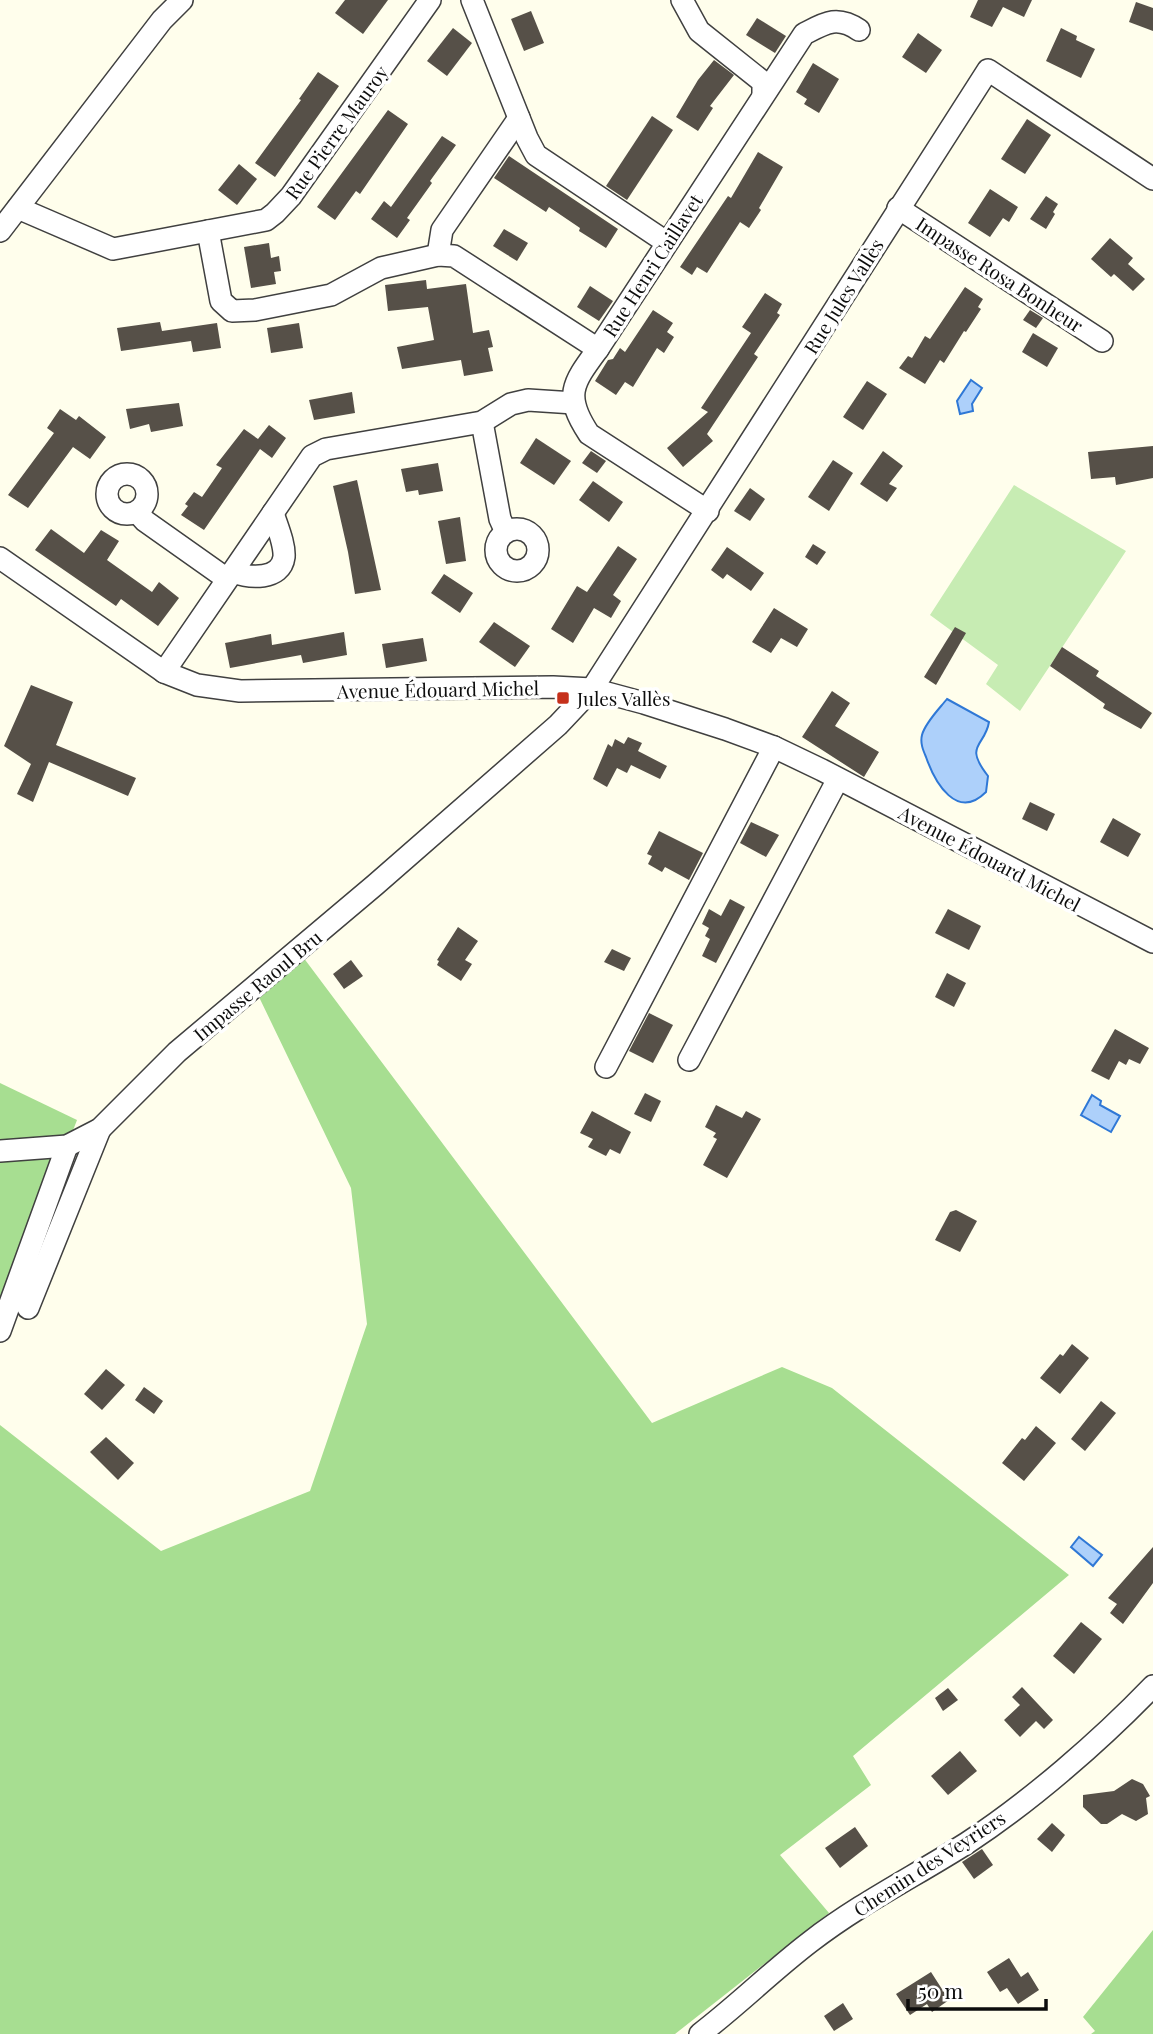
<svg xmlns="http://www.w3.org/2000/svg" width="1153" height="2034" font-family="'Playfair Display',serif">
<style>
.green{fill:#c7ecb3}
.forest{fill:#a7de91}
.water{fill:#add0fa;stroke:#2f78d6;stroke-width:2}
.building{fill:#565048}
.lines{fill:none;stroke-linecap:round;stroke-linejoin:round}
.minor-casing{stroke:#404040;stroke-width:24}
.minor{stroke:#fff;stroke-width:21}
.poi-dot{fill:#c6301b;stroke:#fff;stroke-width:2.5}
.labels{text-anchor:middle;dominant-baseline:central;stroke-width:7;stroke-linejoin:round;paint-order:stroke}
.street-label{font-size:19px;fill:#0d0d0d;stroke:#fff}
.poi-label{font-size:19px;fill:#0d0d0d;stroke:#fff;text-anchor:start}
</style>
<rect width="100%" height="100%" fill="#fffeec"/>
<polygon class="green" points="1014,485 1126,551 1020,711 986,684 998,665 930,615"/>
<g class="forest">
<polygon points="303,957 652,1423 782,1367 832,1388 1069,1575 853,1756 871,1785 780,1855 829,1913 675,2034 0,2034 0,1425 161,1551 310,1491 367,1324 351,1188 259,997"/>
<polygon points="0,1083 77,1120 0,1320"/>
<polygon points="1153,1930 1153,2034 1091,2034 1095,2031 1083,2017"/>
</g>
<g class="water">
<polygon points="971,380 982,388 972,404 973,411 960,414 957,401"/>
<path d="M 947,699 L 989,722 C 985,747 963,744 988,776 L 986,792 C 957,821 935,783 926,757 C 923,750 920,743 922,735 C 925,723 939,709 947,699 Z"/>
<polygon points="1092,1095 1101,1101 1100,1105 1120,1116 1111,1132 1081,1115"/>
<polygon points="1079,1537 1102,1555 1093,1566 1071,1547"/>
</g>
<g class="building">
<polygon points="345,0 388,0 363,34 335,13"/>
<polygon points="978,0 1032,0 1024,17 1003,7 992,27 970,17"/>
<polygon points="1136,2 1153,8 1153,31 1129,22"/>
<polygon points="531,11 544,43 524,51 511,19"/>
<polygon points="757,18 786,36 775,53 746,35"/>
<polygon points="453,28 472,43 447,76 427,61"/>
<polygon points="1061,28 1077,36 1076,40 1095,49 1081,78 1046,61"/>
<polygon points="918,33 942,50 926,73 902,57"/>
<polygon points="714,60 734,75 710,106 713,108 698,131 676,117 698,80"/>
<polygon points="813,63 839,79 819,113 804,104 807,99 796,92"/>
<polygon points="318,72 339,86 275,177 255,163 301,100 299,99"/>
<polygon points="388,110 408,124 360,194 356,191 335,220 317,207"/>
<polygon points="652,116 673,130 627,200 606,186"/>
<polygon points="1027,119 1051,135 1025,174 1001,159"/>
<polygon points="442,136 456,145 430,181 432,183 407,218 410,220 397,238 371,219 384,201 391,207"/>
<polygon points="758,152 783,167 759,208 761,210 749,228 740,222 707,273 697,267 692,275 680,267 728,196 731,198"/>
<polygon points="509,156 618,229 606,248 579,231 580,228 549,207 546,212 494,178"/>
<polygon points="239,164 257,179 237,205 218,190"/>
<polygon points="990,189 1018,207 1009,222 1003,218 990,237 968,223"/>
<polygon points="1046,196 1058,204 1053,212 1055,214 1046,229 1030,219"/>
<polygon points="504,229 528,243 517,261 493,246"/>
<polygon points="1110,238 1133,258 1128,264 1145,279 1133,291 1114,274 1111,277 1091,259"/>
<polygon points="269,243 271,258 279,256 281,271 274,272 276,284 251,288 244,247"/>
<polygon points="426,280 427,289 466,284 473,333 489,330 493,347 488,348 493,371 464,376 461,360 402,369 397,347 434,340 428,307 388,311 385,285"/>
<polygon points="590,286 613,301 599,321 577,307"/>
<polygon points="965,287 983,299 978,307 981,309 966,332 964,331 944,363 940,360 925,384 899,368 908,356 912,358 925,336 930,339"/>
<polygon points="765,293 782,304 777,313 780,315 754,354 758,357 707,434 713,441 683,467 667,448 708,412 701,408 751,333 742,327"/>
<polygon points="653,310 673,323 667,332 674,337 664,353 657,348 633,387 625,382 616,395 595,381 608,360 613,359 620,348 625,352"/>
<polygon points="1030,310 1043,318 1036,328 1023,320"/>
<polygon points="160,322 162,331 217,323 221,348 193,352 191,341 121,351 117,328"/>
<polygon points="299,323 303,348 271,353 267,328"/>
<polygon points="1033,333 1058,348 1047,367 1022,352"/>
<polygon points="867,381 887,394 863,430 843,417"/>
<polygon points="352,392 355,413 314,420 309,400"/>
<polygon points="179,403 183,426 151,432 149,424 130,429 126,409"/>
<polygon points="60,409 76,420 79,416 106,437 90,459 73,447 28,508 8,495 54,433 47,428"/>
<polygon points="269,425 286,438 272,458 260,449 204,530 181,515 188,506 185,504 194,492 202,497 222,468 216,465 244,429 258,439"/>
<polygon points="536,438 571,461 554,485 520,463"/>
<polygon points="1153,446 1153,478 1116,485 1115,477 1091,479 1088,452"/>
<polygon points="591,451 606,461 597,473 582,463"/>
<polygon points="883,451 903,466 889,484 897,488 887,502 860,484"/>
<polygon points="833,460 853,473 829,511 808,497"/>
<polygon points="438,463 443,491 419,495 418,490 406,492 401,469"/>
<polygon points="357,480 381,590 355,594 348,552 333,486"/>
<polygon points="593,481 623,502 609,522 579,500"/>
<polygon points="750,488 765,499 750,521 734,511"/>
<polygon points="460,517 466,561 446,564 438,521"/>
<polygon points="51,529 84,553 101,530 119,541 107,560 152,592 159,582 179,598 158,626 121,599 116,606 35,550"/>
<polygon points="813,544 826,552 817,565 805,557"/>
<polygon points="618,546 637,559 613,595 621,601 611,618 594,608 573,643 551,629 577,586 587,592"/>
<polygon points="727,547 764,573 751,591 727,574 723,579 711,570"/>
<polygon points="444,574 473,593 460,613 431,593"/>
<polygon points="774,608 808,629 797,647 781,638 771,653 752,642"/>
<polygon points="494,622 530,646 515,667 479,642"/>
<polygon points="955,627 966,633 936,685 924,677"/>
<polygon points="344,632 347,655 303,663 301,655 230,668 225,643 271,634 272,645"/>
<polygon points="423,638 427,661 386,668 382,644"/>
<polygon points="1062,647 1099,671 1096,676 1152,713 1141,729 1103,708 1105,704 1050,666"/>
<polygon points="31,685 73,702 56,745 136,778 128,796 49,762 33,802 17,794 31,764 4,746"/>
<polygon points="832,691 850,703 835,726 879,752 864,777 802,737"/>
<polygon points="628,737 642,743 638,751 667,766 660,779 631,765 627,773 617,768 607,787 593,779 608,744 612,747 615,739 624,744"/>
<polygon points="1030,802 1055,814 1047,831 1022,819"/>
<polygon points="1113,818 1141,834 1128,857 1100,842"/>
<polygon points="751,822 779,835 766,857 740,843"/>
<polygon points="659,831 703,853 689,880 665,867 662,872 648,864 652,856 647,854"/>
<polygon points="730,899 745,907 716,963 702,956 710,939 705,936 709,928 702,924 709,909 721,916"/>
<polygon points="948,909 981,926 969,950 935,933"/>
<polygon points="458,927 478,941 465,960 472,964 461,981 437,965 439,961 437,960"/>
<polygon points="612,949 631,958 624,971 604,962"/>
<polygon points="351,960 363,976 344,989 333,974"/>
<polygon points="947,973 966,983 954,1007 935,997"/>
<polygon points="649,1013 673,1025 653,1063 629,1051"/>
<polygon points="1115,1029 1149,1048 1140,1064 1129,1059 1126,1065 1119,1061 1109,1080 1091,1071"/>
<polygon points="645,1093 661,1101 651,1122 634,1114"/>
<polygon points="716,1105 742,1118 746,1111 761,1119 727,1178 703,1165 717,1139 713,1137 716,1133 705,1127"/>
<polygon points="592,1111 631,1132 620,1154 610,1149 606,1156 588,1147 593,1139 580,1133"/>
<polygon points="956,1210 977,1221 960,1252 935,1240 950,1212"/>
<polygon points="1072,1344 1089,1358 1060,1394 1040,1378 1060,1354 1063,1356"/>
<polygon points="106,1369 125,1385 102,1410 84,1394"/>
<polygon points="144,1387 163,1401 154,1414 135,1400"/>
<polygon points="1101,1401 1116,1413 1085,1451 1071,1439"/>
<polygon points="1036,1426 1056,1443 1024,1481 1002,1463 1022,1438 1025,1440"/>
<polygon points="106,1437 134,1463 118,1480 90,1452"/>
<polygon points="1153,1547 1153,1583 1123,1624 1110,1613 1117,1604 1108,1598"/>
<polygon points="1081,1622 1102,1639 1074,1674 1053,1656"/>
<polygon points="1022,1687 1053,1720 1044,1729 1036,1721 1020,1737 1004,1720 1020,1705 1012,1697"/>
<polygon points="948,1688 958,1700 943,1711 935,1698"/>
<polygon points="960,1751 977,1771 948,1795 931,1776"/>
<polygon points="1132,1779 1143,1784 1150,1796 1146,1798 1148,1814 1136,1821 1122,1814 1107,1824 1101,1824 1083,1807 1083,1795 1114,1791"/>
<polygon points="1052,1823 1065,1835 1052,1852 1037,1839"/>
<polygon points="855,1827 868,1846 840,1868 825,1848"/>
<polygon points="982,1849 993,1865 974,1879 962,1862"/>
<polygon points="1009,1958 1021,1977 1028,1972 1039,1990 1018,2004 1007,1988 1000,1992 987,1972"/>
<polygon points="931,1972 949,2000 932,2012 927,2004 910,2015 896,1994"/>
<polygon points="843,2003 853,2019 834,2031 824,2016"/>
</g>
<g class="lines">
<g class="minor-casing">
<g id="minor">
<polyline points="472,0 527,138 536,155 666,242"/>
<polyline points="682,0 699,31 763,82 763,94"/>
<polyline points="18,208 113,249 266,220 275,213 291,196 430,0"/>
<polyline points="898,208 1102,341"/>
<polyline points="0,231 162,20 182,0"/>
<polyline points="208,231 221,301 232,311 255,310 331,295 381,268 438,255 454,256 598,349"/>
<polyline points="438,255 442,230 519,118"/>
<polyline points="482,422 500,519 506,532"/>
<circle cx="127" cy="494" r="20"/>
<path d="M 708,511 L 589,434 C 563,395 573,383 598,349 L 804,34 C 825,23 837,15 859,30"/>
<polyline points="137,512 145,521 227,579"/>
<circle cx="517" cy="550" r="21"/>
<polyline points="0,558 164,672 197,685 240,691 553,687 592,689 644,703 725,729 774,747 822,770 1153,942"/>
<path d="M 233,572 C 249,578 281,581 284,557 C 285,544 277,526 273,513"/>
<polyline points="164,672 312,456 326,449 482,422 511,404 528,400 574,403"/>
<polyline points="689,1060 838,779"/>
<polyline points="606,1067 774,747"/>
<polyline points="0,1151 67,1146 100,1129 177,1052 375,885 558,725 592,689 988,70 1153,179"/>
<polyline points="28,1308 100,1129"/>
<polyline points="0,1331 67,1146"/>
<path d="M 700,2034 C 738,2005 772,1971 810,1942 C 859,1904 915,1876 967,1843 C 1031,1801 1100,1741 1153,1686"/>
</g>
</g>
<use href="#minor" class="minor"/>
</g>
<rect class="poi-dot" x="556" y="691" width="14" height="14" rx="3.5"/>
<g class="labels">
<g class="street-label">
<text transform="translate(336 132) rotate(-54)">Rue Pierre Mauroy</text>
<text transform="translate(652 265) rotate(-57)">Rue Henri Caillavet</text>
<text transform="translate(1000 274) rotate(33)">Impasse Rosa Bonheur</text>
<text transform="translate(843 296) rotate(-58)">Rue Jules Vallès</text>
<text transform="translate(438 689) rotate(-1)">Avenue Édouard Michel</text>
<text transform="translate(990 858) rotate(28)">Avenue Édouard Michel</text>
<text transform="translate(257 985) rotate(-40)">Impasse Raoul Bru</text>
<text transform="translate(929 1863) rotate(-33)">Chemin des Veyriers</text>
</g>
<g class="poi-label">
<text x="577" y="698">Jules Vallès</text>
</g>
</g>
<path d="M908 1999v10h138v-10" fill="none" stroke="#0d0d0d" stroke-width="3.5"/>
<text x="918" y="1999" font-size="21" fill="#0d0d0d" stroke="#ffffff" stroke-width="5" paint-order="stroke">50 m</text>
</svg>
